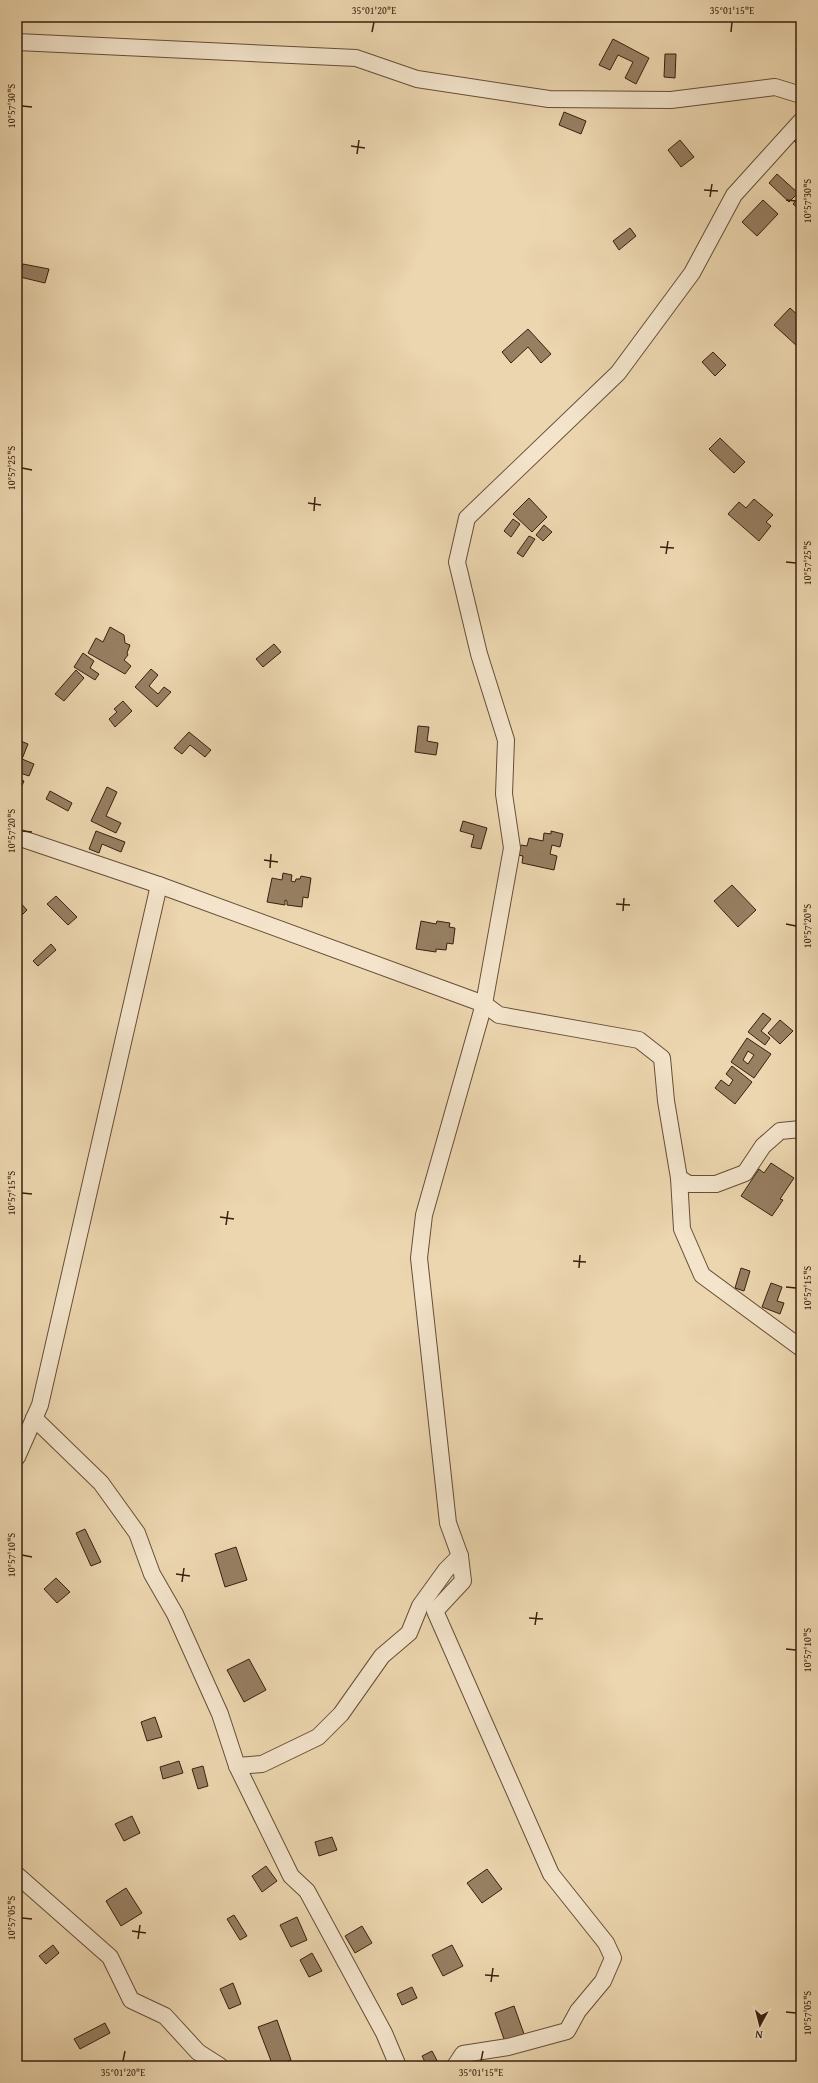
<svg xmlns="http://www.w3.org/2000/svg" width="818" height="2083" font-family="'Gentium Book Plus',serif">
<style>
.building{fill:#977f62;stroke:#3a200e;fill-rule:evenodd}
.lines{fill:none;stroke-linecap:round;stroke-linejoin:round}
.minor-casing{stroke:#664e36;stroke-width:18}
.minor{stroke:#f3e4cb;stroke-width:16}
.ticks{fill:none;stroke:#3a200e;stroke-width:1.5}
.neatline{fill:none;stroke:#3a200e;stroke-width:1.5}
.ticks-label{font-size:10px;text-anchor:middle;fill:#3a200e}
</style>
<rect width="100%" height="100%" fill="#ecd6af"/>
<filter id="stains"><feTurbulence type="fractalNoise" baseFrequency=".005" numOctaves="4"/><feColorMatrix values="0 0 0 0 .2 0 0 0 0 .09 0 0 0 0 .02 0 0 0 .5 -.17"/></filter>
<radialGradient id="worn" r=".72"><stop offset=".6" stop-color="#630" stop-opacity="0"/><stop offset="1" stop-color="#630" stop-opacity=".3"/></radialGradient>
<g class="building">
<polygon points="613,39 649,58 636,84 625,78 633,62 618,55 610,70 599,65"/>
<polygon points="665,54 676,54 675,78 664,77"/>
<polygon points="564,112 586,121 581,134 559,125"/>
<polygon points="801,132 801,148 793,140"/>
<polygon points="680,140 694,157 681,167 668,150"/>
<polygon points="777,174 798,193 789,202 769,183"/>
<polygon points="801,195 801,211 793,204"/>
<polygon points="763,200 778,214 757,236 742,222"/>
<polygon points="630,228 636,236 619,250 613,241"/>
<polygon points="23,264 49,269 45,283 20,277"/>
<polygon points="790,308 801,318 801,343 798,347 774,325"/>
<polygon points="528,329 551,354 541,363 528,347 511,363 502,352"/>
<polygon points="713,352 726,365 715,376 702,362"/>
<polygon points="720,438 745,462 734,473 709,449"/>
<polygon points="529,498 547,517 532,532 513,514"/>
<polygon points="754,499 773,515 766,522 771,526 759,541 728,514 739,502 746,508"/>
<polygon points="513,519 520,524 511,537 504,531"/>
<polygon points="544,525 552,532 543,541 536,535"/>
<polygon points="529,536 535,539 523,557 517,553"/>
<polygon points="110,627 124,635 125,643 130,645 127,653 128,655 124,660 131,666 125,674 88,653 96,638 103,642"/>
<polygon points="274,644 281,652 263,667 256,659"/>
<polygon points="83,653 94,661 90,668 99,674 95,680 74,667"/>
<polygon points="151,669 158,675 149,686 158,694 164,687 171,692 157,707 135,687"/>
<polygon points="76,670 84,678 64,701 55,694"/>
<polygon points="123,701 132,711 115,727 109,719 117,712 114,709"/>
<polygon points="418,726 429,727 427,741 438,743 436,755 415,752"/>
<polygon points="189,732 211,750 205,757 190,745 182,754 174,748"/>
<polygon points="18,740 28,744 22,759 34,764 29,776 17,772"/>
<polygon points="17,778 24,781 20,790 17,789"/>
<polygon points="107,787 117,792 106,816 121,823 116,833 91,821"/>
<polygon points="50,791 72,803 68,811 46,799"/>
<polygon points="463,821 487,828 481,849 471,847 474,835 460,831"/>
<polygon points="96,831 125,842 121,852 102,844 99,853 89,849"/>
<polygon points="551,831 563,834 560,847 552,845 550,854 557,856 554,870 522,863 523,856 518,855 521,845 527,846 529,838 543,841 544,833 551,834"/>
<polygon points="283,873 292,875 291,881 295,882 296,879 300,879 301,876 311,878 308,898 303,897 302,907 287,905 287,901 285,900 285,905 267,902 272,878 282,880"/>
<polygon points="732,885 756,910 738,927 714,901"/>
<polygon points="56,896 77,917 68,925 47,904"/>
<polygon points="17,899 27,910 17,920"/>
<polygon points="421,921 436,924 437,921 450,923 449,927 455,928 453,944 447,943 446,950 436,949 436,952 416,949"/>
<polygon points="51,944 56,950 38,966 33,961"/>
<polygon points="763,1013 771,1019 761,1031 770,1038 765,1045 748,1032"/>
<polygon points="780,1020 793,1031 780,1044 768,1033"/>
<path d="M 747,1038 L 771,1054 L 754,1078 L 731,1062 ZM 748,1051 L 754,1055 L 748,1064 L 743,1060 Z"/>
<polygon points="732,1066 752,1082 735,1104 715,1088 721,1080 729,1086 733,1080 726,1074"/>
<polygon points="771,1163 794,1178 780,1199 783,1200 772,1216 741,1196 759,1169 764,1173"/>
<polygon points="741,1268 750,1271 744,1291 735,1288"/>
<polygon points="771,1283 782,1287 777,1301 784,1303 780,1314 762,1307"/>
<polygon points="85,1529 101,1562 91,1566 76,1533"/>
<polygon points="236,1547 247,1580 225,1587 215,1554"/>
<polygon points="56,1578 70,1592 57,1603 44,1589"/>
<polygon points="249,1659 266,1690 244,1702 227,1670"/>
<polygon points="155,1717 162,1737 147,1741 141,1722"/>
<polygon points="179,1761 183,1773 163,1779 160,1767"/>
<polygon points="203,1766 208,1786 198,1789 192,1769"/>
<polygon points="132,1816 140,1833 124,1841 115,1824"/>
<polygon points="332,1837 337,1850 319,1856 315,1842"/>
<polygon points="266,1866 277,1881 262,1892 252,1876"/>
<polygon points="487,1869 502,1889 482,1903 467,1883"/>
<polygon points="126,1888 142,1913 121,1926 106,1901"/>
<polygon points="234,1915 247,1936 240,1940 227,1919"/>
<polygon points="297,1917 307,1940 291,1947 280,1925"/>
<polygon points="362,1926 372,1943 355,1953 345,1936"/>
<polygon points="53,1945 59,1953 46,1964 39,1956"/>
<polygon points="452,1945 463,1966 443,1976 432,1955"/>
<polygon points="312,1953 322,1971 309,1977 300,1960"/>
<polygon points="233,1983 241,2004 229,2009 220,1989"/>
<polygon points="412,1987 417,1998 402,2005 397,1994"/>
<polygon points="514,2006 524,2034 505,2042 495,2013"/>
<polygon points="277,2020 291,2060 273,2066 258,2027"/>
<polygon points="105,2023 110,2033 80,2049 74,2039"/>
<polygon points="432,2051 440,2066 427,2066 422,2056"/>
</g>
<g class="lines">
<g class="minor-casing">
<g id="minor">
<polyline points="17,42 356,58 417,79 549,99 671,100 775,87 801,95"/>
<polyline points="17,837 159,885 484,1004 499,1015 639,1040 662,1058 666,1101 679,1178 682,1229 702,1275 801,1348"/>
<polyline points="679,1178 689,1184 716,1184 745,1173 763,1146 780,1131 801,1129"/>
<polyline points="34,1418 101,1483 137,1533 152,1574 175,1614 220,1714 237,1766 291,1876 307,1891 384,2033 398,2066"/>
<polyline points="17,1457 40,1405 159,885"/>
<polyline points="237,1766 262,1764 318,1737 341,1714 382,1656 409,1633 420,1606 446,1570 460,1556"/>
<polyline points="17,1875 110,1957 131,2000 165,2016 198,2052 220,2066"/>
<polyline points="455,2066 463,2054 508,2047 567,2031 578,2011 603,1981 613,1958 606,1943 551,1874 435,1611 463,1581 460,1556 448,1523 419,1258 424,1215 484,1004 512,848 504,794 506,740 479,654 457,562 467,518 618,373 692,273 734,195 801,121"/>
</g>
</g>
<use href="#minor" class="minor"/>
</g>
<path class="ticks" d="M 372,32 L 374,22M 731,32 L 732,22M 22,106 L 32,107M 351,146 L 365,148M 357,154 L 359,140M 704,190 L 718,191M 710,197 L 712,184M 786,200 L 796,201M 22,468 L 32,470M 308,503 L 321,505M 314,511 L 315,497M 660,547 L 674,548M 666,554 L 668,541M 786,562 L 796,563M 22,831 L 32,832M 264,860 L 278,862M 270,868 L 271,854M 616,904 L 630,905M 623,911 L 624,898M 786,924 L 796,926M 22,1193 L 32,1194M 220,1217 L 234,1219M 226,1225 L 228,1211M 573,1261 L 586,1262M 579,1268 L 580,1255M 786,1287 L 796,1288M 22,1555 L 32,1557M 176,1574 L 190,1576M 182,1582 L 184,1568M 529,1618 L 543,1619M 535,1625 L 537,1612M 786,1649 L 796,1650M 22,1918 L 32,1919M 132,1931 L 146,1933M 138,1939 L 140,1925M 485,1975 L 499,1976M 491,1982 L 493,1968M 786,2012 L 796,2013M 123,2061 L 125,2051M 481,2061 L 483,2051"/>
<rect width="818" height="2083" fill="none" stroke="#ecd6af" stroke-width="44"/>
<g transform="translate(760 2025) rotate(187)" stroke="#f3e4cb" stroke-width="3" paint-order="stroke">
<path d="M0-3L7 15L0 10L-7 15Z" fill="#3a200e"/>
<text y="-6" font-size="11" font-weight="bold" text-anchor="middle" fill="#3a200e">N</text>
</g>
<rect x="22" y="22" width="774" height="2039" class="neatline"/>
<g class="ticks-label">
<text x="374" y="14">35°01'20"E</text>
<text x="732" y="14">35°01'15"E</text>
<text transform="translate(11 106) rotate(-90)" y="4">10°57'30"S</text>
<text transform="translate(807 201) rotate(-90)" y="4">10°57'30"S</text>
<text transform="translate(11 468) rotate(-90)" y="4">10°57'25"S</text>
<text transform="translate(807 563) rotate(-90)" y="4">10°57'25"S</text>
<text transform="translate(11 831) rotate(-90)" y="4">10°57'20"S</text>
<text transform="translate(807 926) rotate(-90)" y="4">10°57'20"S</text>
<text transform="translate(11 1193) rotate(-90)" y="4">10°57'15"S</text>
<text transform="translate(807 1288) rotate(-90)" y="4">10°57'15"S</text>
<text transform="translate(11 1555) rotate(-90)" y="4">10°57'10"S</text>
<text transform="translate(807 1650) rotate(-90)" y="4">10°57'10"S</text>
<text transform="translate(11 1918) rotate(-90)" y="4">10°57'05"S</text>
<text transform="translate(807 2013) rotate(-90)" y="4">10°57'05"S</text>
<text x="123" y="2076">35°01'20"E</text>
<text x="481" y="2076">35°01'15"E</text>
</g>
<rect width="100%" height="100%" filter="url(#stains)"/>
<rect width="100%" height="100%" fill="url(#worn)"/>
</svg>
